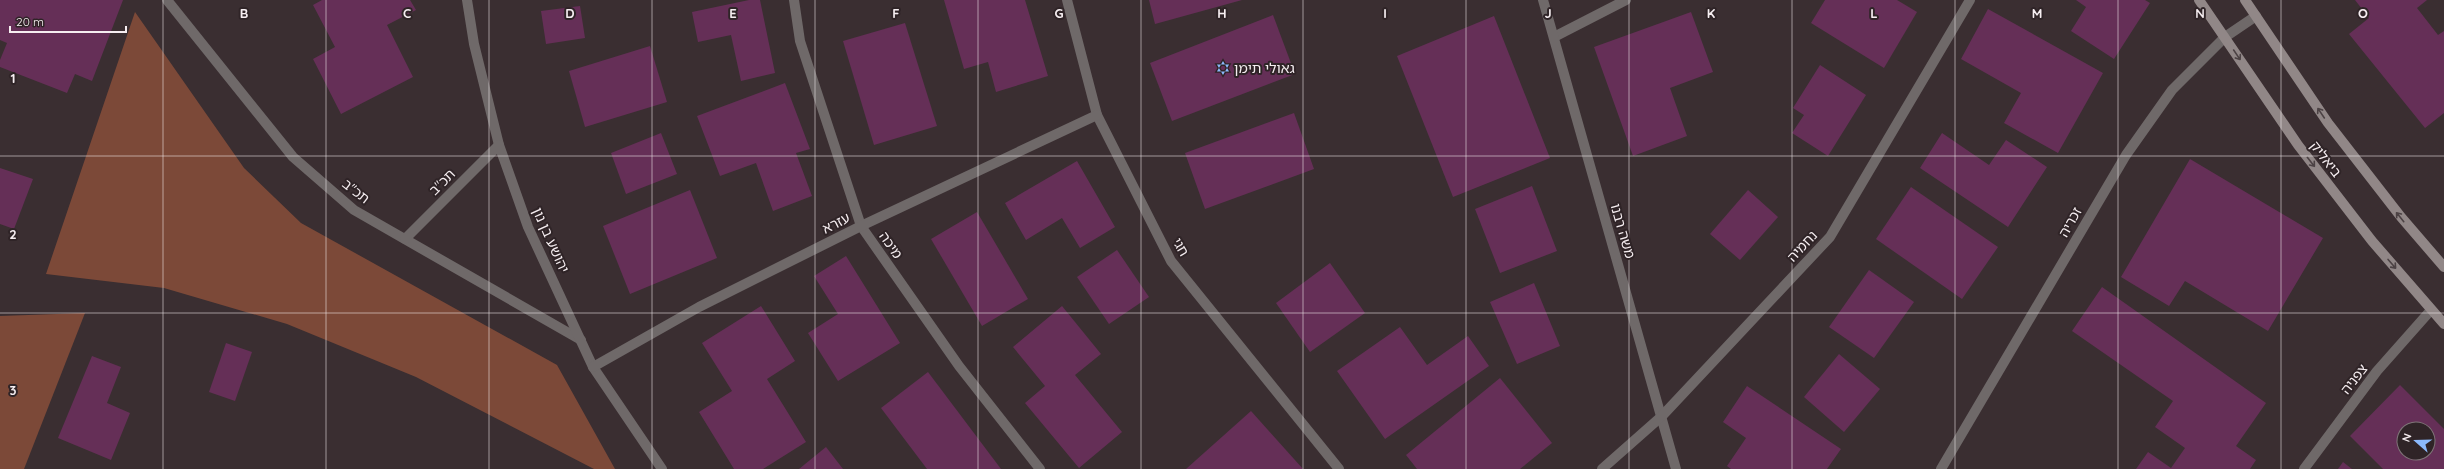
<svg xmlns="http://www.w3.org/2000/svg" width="2444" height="469" font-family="Quicksand,'Noto Sans Hebrew',sans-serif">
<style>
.green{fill:#7c4938}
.building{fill:#652f57;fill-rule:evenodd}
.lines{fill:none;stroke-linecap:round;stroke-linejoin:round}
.lane{stroke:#6f6969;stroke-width:10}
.street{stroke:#6f6969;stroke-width:10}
.secondary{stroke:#918787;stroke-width:10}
.oneway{stroke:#4c4244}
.grid{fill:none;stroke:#f6eef1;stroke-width:1;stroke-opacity:0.55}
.labels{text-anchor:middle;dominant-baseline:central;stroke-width:4;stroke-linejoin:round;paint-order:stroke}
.poi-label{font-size:14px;fill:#f6eef1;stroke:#2f2427;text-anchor:start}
.street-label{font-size:14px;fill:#f6eef1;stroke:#2f2427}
.grid-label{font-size:13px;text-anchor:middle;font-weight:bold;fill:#f6eef1;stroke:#2f2427;stroke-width:4;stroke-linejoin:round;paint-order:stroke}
</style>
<rect width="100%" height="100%" fill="#3a2e31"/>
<g class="green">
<polygon points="135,12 244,168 301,223 557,365 615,469 594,469 416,377 287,324 164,288 46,274"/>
<polygon points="85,313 24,469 0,469 0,316"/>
</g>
<g class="building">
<polygon points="0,0 123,0 92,81 75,74 67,93 0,67 0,60 7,43 0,40"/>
<polygon points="322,0 410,0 416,10 387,25 413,77 341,114 313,59 335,47 313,5"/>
<polygon points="749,0 760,0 775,73 741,81 731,35 698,42 692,12"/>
<polygon points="944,0 1025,0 1048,76 996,92 988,62 964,69"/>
<polygon points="1149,0 1242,0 1155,24"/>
<polygon points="1825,0 1897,0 1917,12 1884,68 1811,23"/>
<polygon points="2076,0 2145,0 2150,3 2114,59 2071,31 2086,7"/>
<polygon points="2355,0 2427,0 2417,8 2438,35 2444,31 2444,113 2425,128 2349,34 2369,18"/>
<polygon points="580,6 585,38 546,44 541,11"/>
<polygon points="1988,9 2103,73 2058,153 2004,123 2021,93 1961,59"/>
<polygon points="1691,12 1713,72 1670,88 1687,136 1633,156 1594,47"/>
<polygon points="1273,15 1295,74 1172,121 1150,63"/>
<polygon points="1494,16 1550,158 1453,197 1397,56"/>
<polygon points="905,23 937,126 874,145 843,41"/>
<polygon points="650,46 667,102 585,127 569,71"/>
<polygon points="1820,65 1866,95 1828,156 1792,133 1804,115 1793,108"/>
<polygon points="785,83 810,149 796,153 812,196 773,211 756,163 720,176 697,116"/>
<polygon points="1294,113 1314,169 1205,209 1185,153"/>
<polygon points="661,133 677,174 626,194 611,153"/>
<polygon points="1942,133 1989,165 2006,140 2047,167 2008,227 1920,168"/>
<polygon points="2190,159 2323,238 2268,331 2185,281 2169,306 2121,277"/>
<polygon points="1077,161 1115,227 1080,248 1062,218 1026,240 1005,203"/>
<polygon points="0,168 33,179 14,229 0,224"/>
<polygon points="1532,186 1557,251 1500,273 1475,209"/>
<polygon points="1911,187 1998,247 1962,299 1876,239"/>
<polygon points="690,190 717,258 630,294 603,226"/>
<polygon points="1748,190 1778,217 1740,260 1710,234"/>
<polygon points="977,212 1028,299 982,326 931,239"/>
<polygon points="1117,250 1149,297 1109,324 1077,277"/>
<polygon points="846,256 900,343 838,381 808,333 838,314 814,276"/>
<polygon points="1330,263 1365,313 1310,352 1276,303"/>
<polygon points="1869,270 1914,302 1874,358 1829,327"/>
<polygon points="1534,283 1560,346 1517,364 1490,302"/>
<polygon points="2102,287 2266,403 2236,446 2256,460 2250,469 2136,469 2148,452 2171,468 2185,448 2155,427 2173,401 2072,331"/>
<polygon points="761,306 795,361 767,379 806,442 763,469 734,469 699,412 732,391 702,343"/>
<polygon points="1062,306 1101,354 1075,375 1122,432 1079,468 1025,403 1045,386 1013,347"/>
<polygon points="1400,327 1427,365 1468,336 1489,366 1385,439 1337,371"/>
<polygon points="226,343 252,352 235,401 209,392"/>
<polygon points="1839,354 1880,389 1844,432 1804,397"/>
<polygon points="92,356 121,367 107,403 130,413 111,460 58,438"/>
<polygon points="928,372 1001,469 927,469 881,408"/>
<polygon points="1500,378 1552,443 1520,469 1417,469 1406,455"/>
<path d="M 2400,385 L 2444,429 L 2444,469 L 2383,469 L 2350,436 ZM 2404,429 L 2428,429 L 2428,453 L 2404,453 Z"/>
<polygon points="1747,386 1841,449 1827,469 1731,469 1727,466 1746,438 1723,422"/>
<polygon points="1251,411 1303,469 1186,469"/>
<polygon points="826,447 843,469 799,469"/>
<polygon points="2343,462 2352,469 2338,469"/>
</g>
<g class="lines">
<polyline class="lane" points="1554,37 1626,0"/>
<g class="street">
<polyline points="167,0 293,157 354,210 581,340"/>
<polyline points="467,0 474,44 499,145 528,227 593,367 662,469"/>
<polyline points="794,0 800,41 861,226 959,366 1040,469"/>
<polyline points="1067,0 1097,115 1171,261 1339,469"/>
<polyline points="1543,0 1676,469"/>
<polyline points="405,239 499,145"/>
<polyline points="593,367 699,307 861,226 1097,115"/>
<polyline points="1602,469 1662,416 1830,237 1970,0"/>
<polyline points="1941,469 2126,155 2172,90 2225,37 2256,16"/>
<polyline points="2304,469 2377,371 2431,310"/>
</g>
<g class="secondary">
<polyline points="2199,0 2298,145 2372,241 2444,324"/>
<polyline points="2245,0 2328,123 2401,217 2444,267"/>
</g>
</g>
<defs><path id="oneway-shaft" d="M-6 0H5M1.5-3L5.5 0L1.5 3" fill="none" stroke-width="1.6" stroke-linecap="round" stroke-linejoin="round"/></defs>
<g class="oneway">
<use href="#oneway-shaft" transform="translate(2237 55) rotate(56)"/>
<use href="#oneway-shaft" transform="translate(2321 113) rotate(-124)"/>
<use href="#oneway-shaft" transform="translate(2311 162) rotate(52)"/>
<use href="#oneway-shaft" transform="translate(2400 217) rotate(-129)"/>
<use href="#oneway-shaft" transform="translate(2392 264) rotate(49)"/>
</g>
<path class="grid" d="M 163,0 L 163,469M 326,0 L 326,469M 489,0 L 489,469M 652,0 L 652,469M 815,0 L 815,469M 978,0 L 978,469M 1141,0 L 1141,469M 1303,0 L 1303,469M 1466,0 L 1466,469M 1629,0 L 1629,469M 1792,0 L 1792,469M 1955,0 L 1955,469M 2118,0 L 2118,469M 2281,0 L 2281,469M 0,156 L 2444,156M 0,313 L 2444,313"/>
<defs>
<g id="synagogue-bare" transform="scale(1.08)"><path d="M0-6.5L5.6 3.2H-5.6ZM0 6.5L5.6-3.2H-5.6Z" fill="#8bb9fc" stroke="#2f2427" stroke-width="2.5" paint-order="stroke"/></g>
</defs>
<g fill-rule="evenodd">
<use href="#synagogue-bare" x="1223" y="68"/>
</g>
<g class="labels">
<g class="poi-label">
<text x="1234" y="68">גאולי תימן</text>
</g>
<g class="street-label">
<text transform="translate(2326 159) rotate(52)">ביאליק</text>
<text transform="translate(442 182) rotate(-45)">תכ"ב</text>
<text transform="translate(356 191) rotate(38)">תכ''ב</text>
<text transform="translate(2070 222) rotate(-60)">זכריה</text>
<text transform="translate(836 223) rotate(-27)">עזרא</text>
<text transform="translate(1623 231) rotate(74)">משה רבנו</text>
<text transform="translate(551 240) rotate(66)">יהושע בן נון</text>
<text transform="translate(891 245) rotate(55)">מיכה</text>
<text transform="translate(1802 246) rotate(-47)">נחמיה</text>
<text transform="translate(1181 247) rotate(60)">חגי</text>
<text transform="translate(2354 379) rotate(-52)">צפניה</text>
</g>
</g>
<g class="grid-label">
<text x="244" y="18">B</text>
<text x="407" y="18">C</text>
<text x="570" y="18">D</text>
<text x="733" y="18">E</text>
<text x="896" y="18">F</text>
<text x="1059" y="18">G</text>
<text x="1222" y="18">H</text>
<text x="1385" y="18">I</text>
<text x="1548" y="18">J</text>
<text x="1711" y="18">K</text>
<text x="1874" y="18">L</text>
<text x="2037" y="18">M</text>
<text x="2200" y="18">N</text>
<text x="2363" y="18">O</text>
<text x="13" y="83">1</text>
<text x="13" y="239">2</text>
<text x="13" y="395">3</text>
</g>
<g transform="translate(2416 441) rotate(290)"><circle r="19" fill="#2f2427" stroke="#7f7578"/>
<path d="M0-3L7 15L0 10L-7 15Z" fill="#8bb9fc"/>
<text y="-6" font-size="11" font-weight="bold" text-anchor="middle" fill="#f6eef1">N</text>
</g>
<path d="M10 26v6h116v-6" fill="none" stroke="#f6eef1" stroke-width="2"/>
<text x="16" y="26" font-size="12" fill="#f6eef1" stroke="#2f2427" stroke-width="3" paint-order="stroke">20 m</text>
</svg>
